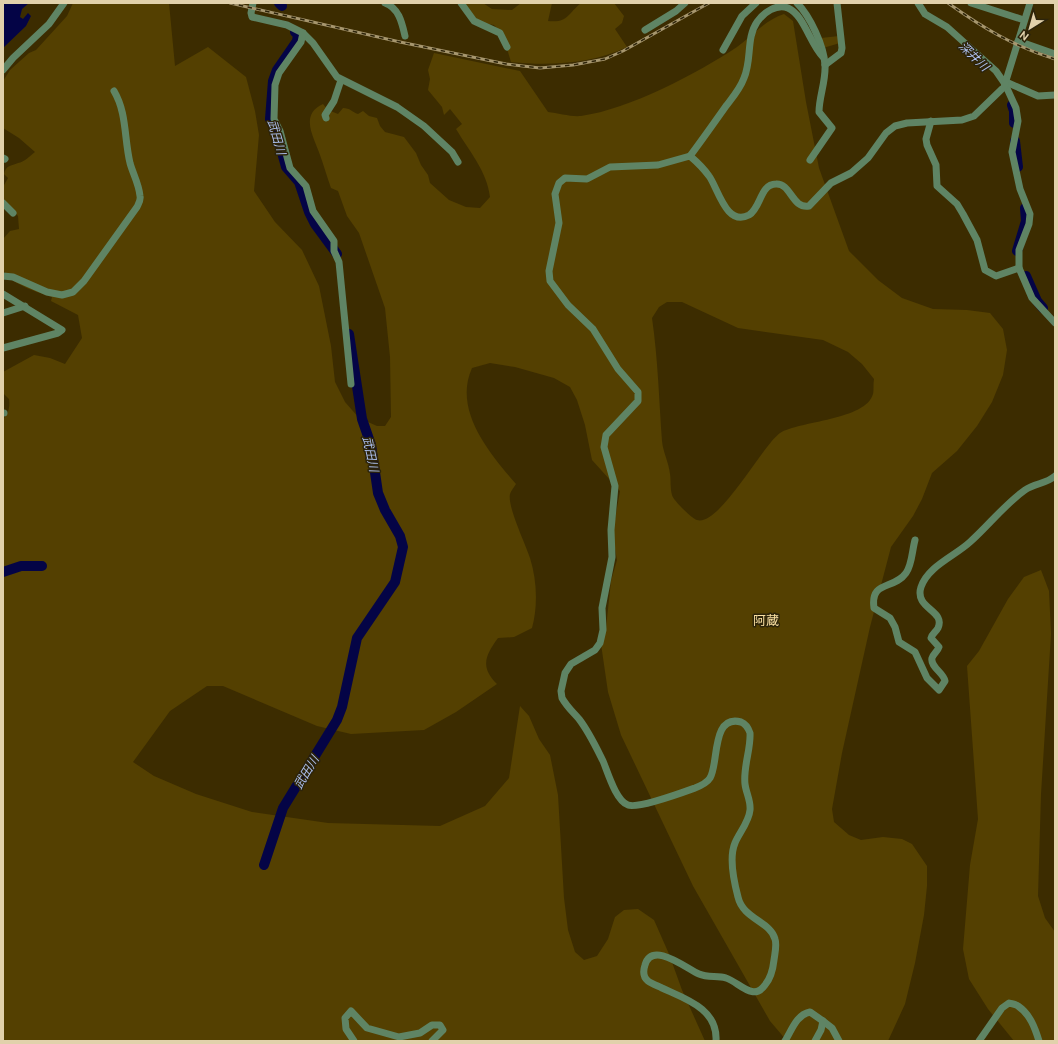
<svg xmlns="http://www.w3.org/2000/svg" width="1058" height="1044" font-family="Ubuntu,'Noto Sans JP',sans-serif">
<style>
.green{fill:#544001;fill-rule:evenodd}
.water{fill:#040446}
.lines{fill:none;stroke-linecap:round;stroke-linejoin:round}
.river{stroke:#040446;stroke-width:10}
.minor{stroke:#5f8464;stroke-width:7}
.rail-casing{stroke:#a6966e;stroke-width:3}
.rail{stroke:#2d240a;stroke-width:1.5;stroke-dasharray:4.5;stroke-linecap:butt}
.labels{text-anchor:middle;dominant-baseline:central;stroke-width:3;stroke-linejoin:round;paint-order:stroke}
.water-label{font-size:12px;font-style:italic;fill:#acbfed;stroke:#2d240a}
.quarter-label{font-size:13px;fill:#fae0a2;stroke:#2d240a}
</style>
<rect width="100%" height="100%" fill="#3c2c00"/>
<g class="green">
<path d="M 73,3 L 169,3 L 175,66 L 208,47 L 246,77 L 255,111 L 259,135 L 254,191 L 275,222 L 302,250 L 319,286 L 331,346 L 335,382 L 345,402 L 359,418 L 377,426 L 385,426 L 391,417 L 390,357 L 385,308 L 359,233 L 347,216 L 338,191 L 331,188 C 327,177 324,166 320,155 C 314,137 299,115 323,104 L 328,110 L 338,114 L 343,108 C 350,108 352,112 358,114 L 363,111 L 369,116 L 377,118 L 380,126 L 385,132 L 404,137 L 416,153 L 421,165 L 428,175 L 430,183 L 449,200 L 466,207 L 480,208 L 490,197 C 487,171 469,151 456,129 L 462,124 L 450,109 L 444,115 L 442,107 L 428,90 L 430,79 L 428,70 L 434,53 L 520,71 L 548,112 C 558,113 571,117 581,116 C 630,109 696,74 737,47 C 752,36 765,20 784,14 L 793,21 L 806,102 L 819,168 L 849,251 L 878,280 L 902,298 L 933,309 L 967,310 L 990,313 L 1003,329 L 1007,350 L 1003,375 L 992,402 L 977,426 L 957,451 L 932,473 L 922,499 L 913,516 L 891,547 L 870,627 L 842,753 L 832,809 L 834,822 L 849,835 L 861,840 L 883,837 L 902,839 L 912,844 L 927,866 L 927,886 L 924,915 L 915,963 L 905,1004 L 888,1041 L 787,1041 L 770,1021 L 693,886 L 621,735 L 608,692 L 601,644 L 606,628 L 611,581 L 617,560 L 614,542 L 614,525 L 620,491 L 592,460 L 585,425 L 577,400 L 570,387 L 554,378 L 515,367 L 490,363 L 472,368 C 453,410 489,453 516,484 C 514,487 511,491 510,494 C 507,506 526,545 530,558 C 537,580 538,606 532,628 L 514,637 L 498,638 C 485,656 480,667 497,684 L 456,712 L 424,730 L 351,734 L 317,726 L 223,686 L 207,686 L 170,711 L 133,762 L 154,776 L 196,794 L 252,812 L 328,823 L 440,826 L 485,806 L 509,778 L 520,706 L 529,716 L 539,739 L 550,755 L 558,795 L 564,898 L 568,930 L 575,952 L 584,960 L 597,956 L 608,939 L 615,917 L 624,910 L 638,909 L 654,920 L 669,954 L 682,990 L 705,1041 L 3,1041 L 3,419 C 9,414 10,406 9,399 L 3,393 L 3,372 L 34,355 L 50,358 L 65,364 L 82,338 L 78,315 L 51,301 L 52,297 C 39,293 12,284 5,273 C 0,265 3,248 3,239 L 10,231 L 19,229 L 18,216 L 3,199 L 3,187 L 8,178 L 4,174 C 6,165 11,166 18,163 C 24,162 30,156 35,152 L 19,138 L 3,128 L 3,81 L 10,70 L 29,53 L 36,50 L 67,16 ZM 667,302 L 682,302 L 738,328 L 823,340 L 848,352 L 862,364 L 874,379 C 873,384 874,390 873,394 C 866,420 799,421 780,433 C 761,447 719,527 697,520 C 691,518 673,500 672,495 C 670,488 671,480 670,474 C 669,463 663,452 662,441 C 659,400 658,359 652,318 L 659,307 Z"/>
<path d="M 463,3 L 483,3 L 492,9 L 512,10 L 521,3 L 552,3 L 548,21 C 569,23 567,14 581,3 L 614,3 L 624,16 L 622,23 L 615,29 L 627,47 C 592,64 549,66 511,62 L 503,35 L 494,25 L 479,22 Z"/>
<polygon points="839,36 840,43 823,48 821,38"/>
<polygon points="1041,570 1049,591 1051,634 1041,794 1038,896 1045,918 1055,932 1055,1041 1014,1041 988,1009 969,979 963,949 970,865 978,819 967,666 979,651 1008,599 1024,577"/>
</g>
<polygon class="water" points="3,3 29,3 22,9 20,17 23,19 28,13 31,16 26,26 3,48"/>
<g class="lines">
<g class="river">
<polyline points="279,3 282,6"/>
<polyline points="295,32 298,35 297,41 277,70 273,81 270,119 277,134 286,167 299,182 309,212 315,224 337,254"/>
<polyline points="1012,105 1014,111 1014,123"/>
<polyline points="1015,141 1018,167"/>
<polyline points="1017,251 1026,221 1025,208"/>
<polyline points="1026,276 1037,301 1043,308"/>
<polyline points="3,572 21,566 42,566"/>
<polyline points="264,865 283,808 337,720 342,707 357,638 395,582 403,547 400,536 385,510 378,493 371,445 362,419 349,334"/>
</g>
<g class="minor">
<polyline points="253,3 251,13 252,17 287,25 303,33 313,43 337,77 397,107 424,126 452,152 458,162"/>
<path d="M 385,3 C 399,8 402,23 405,36"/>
<polyline points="461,3 474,21 500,33 507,47"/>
<path d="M 797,3 C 810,16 824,46 825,65 C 826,81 819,97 819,112 L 832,128 L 810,160"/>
<polyline points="918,3 925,14 947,27 996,71 1005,84 1016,108 1018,121 1012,152 1020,189 1030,214 1029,224 1019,250 1019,268 1032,298 1055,323"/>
<polyline points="971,3 1024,20"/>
<polyline points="645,30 676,11 685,3"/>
<polyline points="303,33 301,42 279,73 275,85 274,119 280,131 290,168 306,186 313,211 334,241 334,251 339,262 351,384"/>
<polyline points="1018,41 1055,54"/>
<polyline points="723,50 742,16 756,3"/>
<polyline points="825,65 841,53 842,48 837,3"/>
<polyline points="3,70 13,58 49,24 64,3"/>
<polyline points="1006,82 1038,96 1055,95"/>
<polyline points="326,118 325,115 334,101 341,80"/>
<polyline points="931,121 926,139 927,145 936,165 937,186 957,204 963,214 977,240 985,270 996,276 1019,268"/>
<path d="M 690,156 C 702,140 714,123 726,106 C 733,97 740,89 744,78 C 752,60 746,38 757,22 C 763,13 777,3 788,8 C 804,15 810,44 823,57"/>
<polyline points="3,158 5,159"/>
<polyline points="3,203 13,213"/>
<path d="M 3,276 L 13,277 L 47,292 L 62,295 L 73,292 L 84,281 L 137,207 C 139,203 141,200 140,196 C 139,184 133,174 130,163 C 124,138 127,113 114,91"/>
<polyline points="3,294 62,330 58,333 3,348"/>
<polyline points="3,313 25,306"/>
<polyline points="3,413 4,413"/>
<path d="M 915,540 C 912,551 912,565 906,573 C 894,590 870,580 874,608 L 890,618 L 895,627 L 899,642 L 915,652 L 927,678 L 939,690 L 945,681 C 944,673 930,667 932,658 C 933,654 938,651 939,647 L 931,638 C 932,634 936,632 938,628 C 946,610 914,609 921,587 C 928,566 955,556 970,542 C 989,525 1004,505 1025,490 C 1035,483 1046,484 1055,476"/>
<polyline points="823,1021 832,1028 839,1041"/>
<polyline points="354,1041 346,1029 345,1018 351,1011 367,1028 399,1037 420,1033 432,1025 440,1025 443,1030 432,1041"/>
<path d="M 716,1041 C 718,1009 686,999 662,988 C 658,986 652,984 648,981 C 643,977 643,971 645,965 C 652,940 687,969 699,974 C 708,978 718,975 726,978 C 739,982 753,1002 765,985 C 771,978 773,969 774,960 C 775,953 777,945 775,939 C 770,921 743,919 738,897 C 734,882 729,857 735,843 C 739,833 749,822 750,810 C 751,801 746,793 745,784 C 743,767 751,749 750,733 C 748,727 746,724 741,722 C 711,714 719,764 710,778 C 707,783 700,786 695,788 C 684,792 638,809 628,805 C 616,801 608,773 603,761 C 596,747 589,732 579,719 C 573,712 567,707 562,698 L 561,691 L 565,673 L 571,664 L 595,650 L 600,643 L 603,630 L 602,608 L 612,557 L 611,530 L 615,486 L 604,447 L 606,435 L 638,401 L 638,392 L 618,369 L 593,329 L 568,305 L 550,281 L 549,271 L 559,223 L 555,194 L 559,183 L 565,178 L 587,179 L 610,167 L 658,165 L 690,156 C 697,162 704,169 709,176 C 718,188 726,227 749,215 C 761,208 760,184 776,184 C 791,183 792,209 809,206 L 831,183 L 851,173 L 868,158 L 886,133 L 895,126 L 907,123 L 962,120 L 974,116 L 1004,87 L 1030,3"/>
<path d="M 785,1041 C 792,1030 796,1015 810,1012 L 823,1021 L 821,1030 L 815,1041"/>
<path d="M 979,1041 L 1002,1008 L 1009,1003 C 1012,1004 1016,1004 1018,1006 C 1030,1014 1035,1028 1039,1041"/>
</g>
<g class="rail-casing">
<g id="rail">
<polyline points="230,3 400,42 506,64 540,68 573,65 605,59 623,51 709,3"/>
<path d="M 948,3 C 983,28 1013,46 1055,59"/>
</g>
</g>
<use href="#rail" class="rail"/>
</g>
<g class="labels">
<g class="water-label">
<text transform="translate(974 56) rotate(44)">深井川</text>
<text transform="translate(277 137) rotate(74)">武田川</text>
<text transform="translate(371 454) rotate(78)">武田川</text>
<text transform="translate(306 772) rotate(-59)">武田川</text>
</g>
<g class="quarter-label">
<text x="766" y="620">阿蔵</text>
</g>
</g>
<rect width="1058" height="1044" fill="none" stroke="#e1d1ab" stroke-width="8"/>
<g transform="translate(1030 28) rotate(217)" stroke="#2d240a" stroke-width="3" paint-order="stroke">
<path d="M0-3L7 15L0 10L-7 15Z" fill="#e1d1ab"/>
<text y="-6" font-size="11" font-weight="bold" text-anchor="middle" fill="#e1d1ab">N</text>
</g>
</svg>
